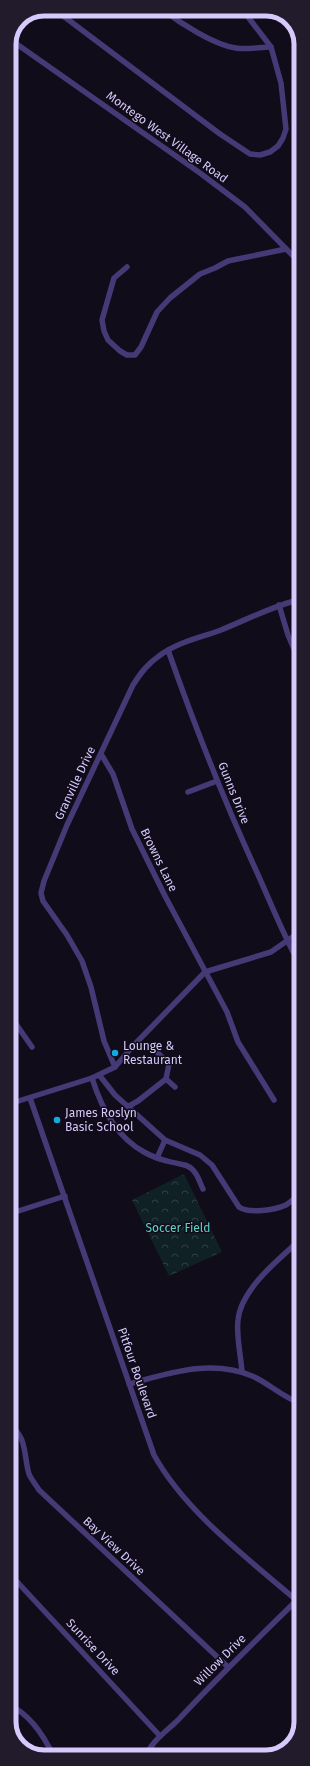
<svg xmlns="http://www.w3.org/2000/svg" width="310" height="1766" font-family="'Fira Sans',sans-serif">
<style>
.park{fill:url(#park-crowns)}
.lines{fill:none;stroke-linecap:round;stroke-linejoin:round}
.street{stroke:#463a76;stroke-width:5.5}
.poi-dot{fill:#10abe0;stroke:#110c1a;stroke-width:1.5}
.labels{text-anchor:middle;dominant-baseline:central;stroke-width:3;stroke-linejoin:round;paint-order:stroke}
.street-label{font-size:12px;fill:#d6c9fb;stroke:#110c1a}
.poi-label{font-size:12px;fill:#d6c9fb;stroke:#110c1a;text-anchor:start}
.park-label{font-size:12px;fill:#5cd4c9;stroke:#110c1a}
.rim{fill:none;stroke:#d6c9fb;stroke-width:5}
</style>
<defs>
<pattern id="park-crowns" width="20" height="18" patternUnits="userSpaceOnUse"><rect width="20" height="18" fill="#0f2124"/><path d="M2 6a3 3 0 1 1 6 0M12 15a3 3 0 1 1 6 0" fill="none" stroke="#314045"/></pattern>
</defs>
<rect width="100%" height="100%" fill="#110c1a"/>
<polygon class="park" points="184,1174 222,1252 169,1276 132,1200"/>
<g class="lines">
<g class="street">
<polyline points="54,9 220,134 250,154 260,155 270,152 278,146 283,138 286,129 281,83 271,47 242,9"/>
<path d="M 162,9 C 180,23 214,45 236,48 C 247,50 260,47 271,47"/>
<polyline points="11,40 200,173 245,207 301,264"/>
<polyline points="127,267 114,278 102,320 104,331 108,340 120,351 127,355 135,355 141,347 157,312 170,298 200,274 215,268 228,261 286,249"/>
<polyline points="279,605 288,635 301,665"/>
<path d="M 168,650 C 194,724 222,796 255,868 C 270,901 283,935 301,967"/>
<polyline points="101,754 113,774 132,829 165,896 227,1012 238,1042 274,1100"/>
<polyline points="188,792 217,781"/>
<polyline points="9,1014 32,1047"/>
<polyline points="157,1052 169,1064 166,1079"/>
<path d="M 115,1067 L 104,1041 L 91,987 L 82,961 L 67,935 L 43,901 L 41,893 L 44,881 L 67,825 L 133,685 C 140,674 147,664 159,656 C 177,642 200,638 221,630 C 248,619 273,606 301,599"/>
<polyline points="100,1076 115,1095 165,1140"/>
<path d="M 92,1078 C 101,1107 116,1137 144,1152 C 151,1156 159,1159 167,1161 C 176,1164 187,1163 193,1170 C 198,1175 200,1183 203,1189"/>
<path d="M 30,1098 L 154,1455 C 186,1513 251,1561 301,1604"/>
<polyline points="9,1104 92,1078 115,1067 134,1045 205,972 271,952 301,931"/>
<polyline points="129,1106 138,1101 166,1079 175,1087"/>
<path d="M 157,1158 L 165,1140 L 200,1155 L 212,1165 L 239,1207 C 249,1214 275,1210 286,1205 C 289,1203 293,1200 296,1197"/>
<polyline points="9,1214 65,1196"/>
<path d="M 242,1372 C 241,1356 236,1336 238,1320 C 241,1289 279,1259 301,1239"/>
<path d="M 129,1384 C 170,1373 211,1359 252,1376 C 269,1383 284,1399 301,1403"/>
<path d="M 9,1426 C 27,1433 24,1459 29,1474 C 31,1479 36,1485 39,1490 L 228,1667"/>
<polyline points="9,1573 160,1736"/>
<path d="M 9,1705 C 30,1714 45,1738 54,1757"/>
<path d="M 146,1757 C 151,1741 166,1732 178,1720 C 216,1679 256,1640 297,1600"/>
</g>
</g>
<g class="poi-dot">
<circle cx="115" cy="1053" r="4"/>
<circle cx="57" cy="1120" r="4"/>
</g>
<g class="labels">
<g class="street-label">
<text transform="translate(167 137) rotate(36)">Montego West Village Road</text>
<text transform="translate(75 783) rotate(-65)">Granville Drive</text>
<text transform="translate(234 793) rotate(68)">Gunns Drive</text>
<text transform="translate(159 860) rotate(64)">Browns Lane</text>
<text transform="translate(137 1373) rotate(71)">Pitfour Boulevard</text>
<text transform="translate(114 1546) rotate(43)">Bay View Drive</text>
<text transform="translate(93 1647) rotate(47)">Sunrise Drive</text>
<text transform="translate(220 1660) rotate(-45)">Willow Drive</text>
</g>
<g class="poi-label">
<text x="123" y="1046">Lounge &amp;<tspan x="123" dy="14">Restaurant</tspan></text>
<text x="65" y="1113">James Roslyn<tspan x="65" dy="14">Basic School</tspan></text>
</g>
<g class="park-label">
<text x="178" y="1228">Soccer Field</text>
</g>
</g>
<path d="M0 0H310V1766H0ZM44 16H266A28 28 0 0 1 294 44V1722A28 28 0 0 1 266 1750H44A28 28 0 0 1 16 1722V44A28 28 0 0 1 44 16Z" fill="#211b2c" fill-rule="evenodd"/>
<path class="rim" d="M44 16H266A28 28 0 0 1 294 44V1722A28 28 0 0 1 266 1750H44A28 28 0 0 1 16 1722V44A28 28 0 0 1 44 16Z"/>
</svg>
